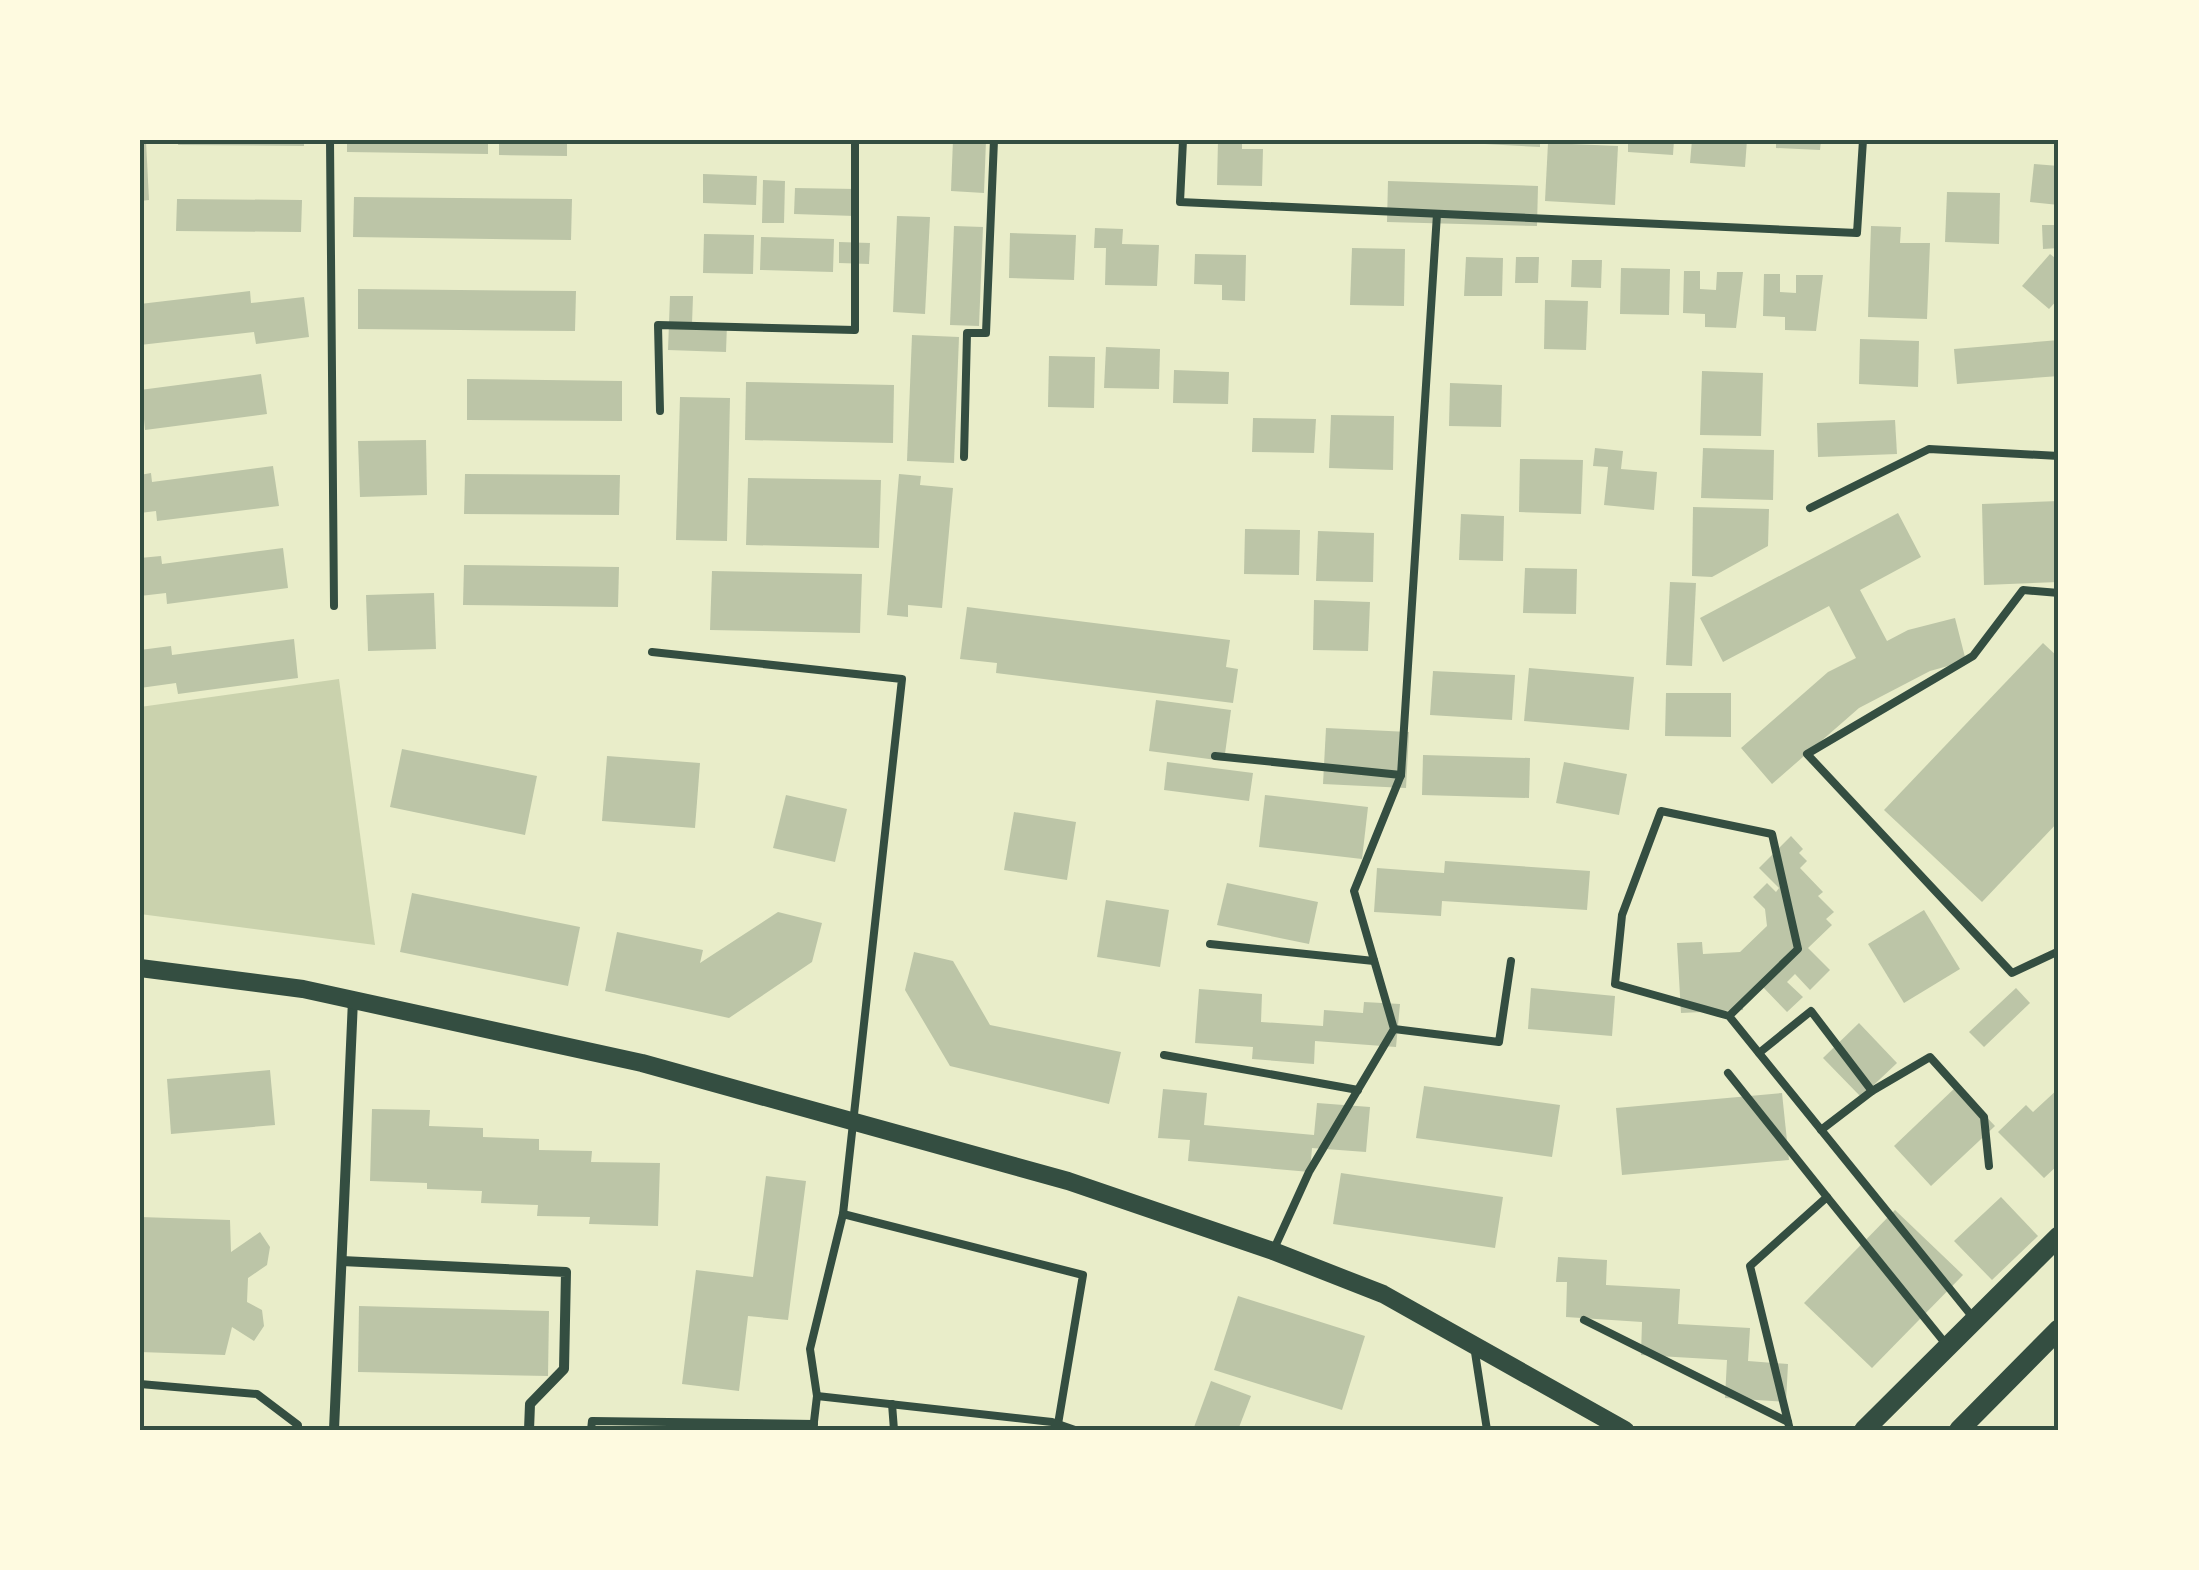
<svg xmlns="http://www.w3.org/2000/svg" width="2199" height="1570" font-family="Bitter,serif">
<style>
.green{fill:#cad2ad}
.building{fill:#bcc5a7}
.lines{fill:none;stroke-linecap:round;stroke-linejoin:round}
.service{stroke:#344e41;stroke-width:8}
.minor{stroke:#344e41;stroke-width:10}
.tertiary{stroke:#344e41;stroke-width:18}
.secondary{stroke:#344e41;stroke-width:20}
.neatline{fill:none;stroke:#344e41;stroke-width:4}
</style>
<rect width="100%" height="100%" fill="#e9edc9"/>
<polygon class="green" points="339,679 375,945 140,914 140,707"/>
<g class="building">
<polygon points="179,140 304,140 304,146 178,145"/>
<polygon points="347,140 488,140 488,154 347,152"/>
<polygon points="499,140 567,140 567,156 499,155"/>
<polygon points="953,140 986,140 984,193 951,191"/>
<polygon points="1218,140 1242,140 1242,149 1263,149 1262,186 1217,185"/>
<polygon points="1412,140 1540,140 1540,147"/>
<polygon points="1628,140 1674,140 1673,155 1628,152"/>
<polygon points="1692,140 1747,140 1745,167 1690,163"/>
<polygon points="1776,140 1821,140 1820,150 1776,148"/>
<polygon points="140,141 146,141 149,200 140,201"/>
<polygon points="1548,143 1618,146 1615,205 1545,201"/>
<polygon points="2034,164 2059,166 2059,205 2030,202"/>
<polygon points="703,174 757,176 756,205 703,203"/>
<polygon points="763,180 785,181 784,223 762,223"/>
<polygon points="1388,181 1538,186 1537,226 1387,222"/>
<polygon points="795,188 856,189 855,216 794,214"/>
<polygon points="1947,192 2000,193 1999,244 1945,242"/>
<polygon points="354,197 572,199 571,240 353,237"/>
<polygon points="177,199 302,200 301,232 176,231"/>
<polygon points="897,216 930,217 925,314 893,312"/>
<polygon points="2042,225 2059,225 2059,248 2043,249"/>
<polygon points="954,226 983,227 979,326 950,325"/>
<polygon points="1871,226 1901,227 1900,243 1930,243 1927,319 1868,317"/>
<polygon points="1095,228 1123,229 1122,244 1159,245 1157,286 1105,285 1106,248 1094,248"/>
<polygon points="1010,233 1076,235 1074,280 1009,278"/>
<polygon points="704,234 754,235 753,274 703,273"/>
<polygon points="761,237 834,239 833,272 760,270"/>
<polygon points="839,242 870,243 869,264 839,263"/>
<polygon points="1352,248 1405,249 1404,306 1350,305"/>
<polygon points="1195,254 1246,255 1245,301 1222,300 1222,285 1194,284"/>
<polygon points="2050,254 2059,261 2059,298 2049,309 2022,286"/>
<polygon points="1466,257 1503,258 1502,296 1464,296"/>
<polygon points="1516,257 1539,257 1538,283 1515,283"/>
<polygon points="1572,260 1602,260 1601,288 1571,287"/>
<polygon points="1621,268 1670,269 1669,315 1620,314"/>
<polygon points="1684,271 1700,271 1700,289 1716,290 1717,272 1743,272 1736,328 1705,327 1705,314 1683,313"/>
<polygon points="1764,274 1780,274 1780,292 1796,293 1796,275 1823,275 1816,331 1785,330 1785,317 1763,316"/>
<polygon points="358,289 576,291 575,331 358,329"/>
<polygon points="250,291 251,303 304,297 309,337 256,344 254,332 140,345 140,304"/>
<polygon points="670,296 693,296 692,324 727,324 726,352 668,350"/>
<polygon points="1545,300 1588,301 1586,350 1544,349"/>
<polygon points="912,335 959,337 954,463 907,461"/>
<polygon points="1860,339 1919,341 1918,387 1859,384"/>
<polygon points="2059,340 2059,376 1957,384 1954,349"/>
<polygon points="1106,347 1160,349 1159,389 1104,388"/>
<polygon points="1049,356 1095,357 1094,408 1048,407"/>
<polygon points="1174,370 1229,372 1228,404 1173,403"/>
<polygon points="1702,371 1763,373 1761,436 1700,435"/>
<polygon points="261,374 267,414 145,430 144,419 140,419 140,390"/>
<polygon points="467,379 622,381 622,421 467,420"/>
<polygon points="746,382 894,385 893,443 745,440"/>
<polygon points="1450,383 1502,385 1501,427 1449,426"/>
<polygon points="680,397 730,398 727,541 676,540"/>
<polygon points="1331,415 1394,416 1393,470 1329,468"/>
<polygon points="1253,418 1316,419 1314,453 1252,452"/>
<polygon points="1895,420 1897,454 1818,457 1817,423"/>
<polygon points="426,440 427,495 360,497 358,441"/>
<polygon points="1595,448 1623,451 1621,469 1657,472 1654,510 1604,505 1608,467 1593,466"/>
<polygon points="1703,448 1774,450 1773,500 1701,498"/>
<polygon points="1520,459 1583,460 1581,514 1519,512"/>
<polygon points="273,466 279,506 157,521 156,511 140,513 140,475 151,473 152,482"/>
<polygon points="465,474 620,475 619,515 464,514"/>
<polygon points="899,474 921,476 920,485 953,488 942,608 908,605 908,617 887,615"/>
<polygon points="748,478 881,480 879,548 746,545"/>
<polygon points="2059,501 2059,582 1984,585 1982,504"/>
<polygon points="1693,507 1769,509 1768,546 1712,577 1692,576"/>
<polygon points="1898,513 1921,557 1860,590 1887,641 1908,630 1955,618 1966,661 1930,671 1859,708 1772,784 1741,748 1828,672 1856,658 1829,606 1723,662 1700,618"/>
<polygon points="1461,514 1504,516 1503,561 1459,560"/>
<polygon points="1245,529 1300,530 1299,575 1244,574"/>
<polygon points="1318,531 1374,533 1373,582 1316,581"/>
<polygon points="283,548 288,588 167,604 166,593 140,596 140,558 161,556 162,564"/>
<polygon points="464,565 619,567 618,607 463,605"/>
<polygon points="1525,568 1577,569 1576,614 1523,613"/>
<polygon points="712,571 862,574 860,633 710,630"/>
<polygon points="1670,582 1696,583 1692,666 1666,665"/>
<polygon points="434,593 436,649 368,651 366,595"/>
<polygon points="1314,600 1370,602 1368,651 1313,650"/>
<polygon points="967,607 1230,640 1226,667 1238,669 1233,703 996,673 997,663 960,659"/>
<polygon points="294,639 298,678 178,694 176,683 140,688 140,650 171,646 172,655"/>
<polygon points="2043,643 2059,658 2059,821 1982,902 1884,810"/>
<polygon points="1529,668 1634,677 1629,730 1524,721"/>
<polygon points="1433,671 1515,675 1512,720 1430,715"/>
<polygon points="1666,693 1731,693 1731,737 1665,736"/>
<polygon points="1156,700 1231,710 1224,761 1149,751"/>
<polygon points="1326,728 1409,732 1406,788 1323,784"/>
<polygon points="402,749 537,776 525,835 390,807"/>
<polygon points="1423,755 1530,758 1529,798 1422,795"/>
<polygon points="607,756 700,763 695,828 602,821"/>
<polygon points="1167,762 1253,773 1249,801 1164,790"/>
<polygon points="1564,762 1627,774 1619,815 1556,803"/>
<polygon points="786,795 847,809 835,862 773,848"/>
<polygon points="1265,795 1368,807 1362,859 1259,847"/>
<polygon points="1014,812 1076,822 1067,880 1004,870"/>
<polygon points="1791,836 1803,849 1799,853 1807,861 1800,868 1823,892 1818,896 1834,912 1826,919 1832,925 1808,948 1830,970 1810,990 1795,974 1787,982 1803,997 1787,1012 1760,984 1743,1002 1743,1010 1681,1013 1677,943 1702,942 1703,954 1740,952 1767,926 1765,909 1753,897 1767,883 1776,892 1779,888 1759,868"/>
<polygon points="1445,861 1590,871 1587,910 1442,901 1441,916 1374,912 1377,868 1444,873"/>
<polygon points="1227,883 1318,902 1309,944 1217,925"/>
<polygon points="412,893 580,927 568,986 400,952"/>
<polygon points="1106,900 1169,910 1160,967 1097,957"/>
<polygon points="1924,910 1960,969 1904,1003 1868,944"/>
<polygon points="778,912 822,923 812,962 729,1018 605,991 617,932 703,950 700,963"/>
<polygon points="914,952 953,961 990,1025 1121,1052 1109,1104 950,1066 905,990"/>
<polygon points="1531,988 1615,996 1612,1036 1528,1029"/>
<polygon points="2016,988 2030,1003 1984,1047 1969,1032"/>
<polygon points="1199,989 1262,994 1261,1022 1323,1026 1324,1010 1363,1013 1364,1002 1400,1004 1396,1047 1315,1041 1314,1064 1252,1059 1253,1047 1195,1043"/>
<polygon points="1859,1023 1897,1063 1861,1097 1823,1058"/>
<polygon points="270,1070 275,1125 171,1134 167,1079"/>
<polygon points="1424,1086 1560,1105 1552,1157 1416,1138"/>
<polygon points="1957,1086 1995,1126 1931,1186 1894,1146"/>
<polygon points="2059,1088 2059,1164 2044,1178 1998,1132 2026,1105 2033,1112"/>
<polygon points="1163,1089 1207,1093 1204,1125 1314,1135 1317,1103 1370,1107 1366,1152 1312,1148 1310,1172 1188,1161 1190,1140 1158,1138"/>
<polygon points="1782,1093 1789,1160 1622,1175 1616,1108"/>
<polygon points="372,1109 430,1110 429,1126 483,1128 483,1137 539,1139 539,1150 592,1151 591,1162 660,1163 658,1226 589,1224 590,1217 537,1216 538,1205 481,1203 482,1191 427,1189 427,1183 370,1181"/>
<polygon points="1341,1173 1503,1197 1495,1248 1333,1224"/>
<polygon points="766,1176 806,1181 788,1320 748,1316 739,1391 682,1384 696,1270 753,1277"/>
<polygon points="2001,1197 2038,1236 1992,1280 1954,1241"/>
<polygon points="1895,1210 1963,1275 1872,1368 1804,1303"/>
<polygon points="140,1217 230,1220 231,1252 260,1232 270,1247 267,1265 248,1278 247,1302 262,1310 264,1326 254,1341 232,1327 225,1355 140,1352"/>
<polygon points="1558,1257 1607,1260 1606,1285 1680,1289 1678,1324 1750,1328 1748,1361 1788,1364 1786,1402 1725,1398 1727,1360 1641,1355 1642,1322 1566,1317 1567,1282 1556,1282"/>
<polygon points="1238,1296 1365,1336 1342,1410 1214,1370"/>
<polygon points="359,1306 549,1311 548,1376 358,1372"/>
<polygon points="1211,1381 1251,1396 1238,1430 1193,1430"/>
</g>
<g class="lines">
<g class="service">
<polyline points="330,140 334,606"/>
<polyline points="1183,140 1180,202 1857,233 1863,140"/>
<polyline points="660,411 658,325 855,330 855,140"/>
<polyline points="964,457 967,333 986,333 994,140"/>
<polyline points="1810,508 1929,449 2059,456"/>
<polyline points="2059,593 2023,590 1973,656 1807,754 2012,973 2059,951"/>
<polyline points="652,652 902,679 843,1214 810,1349 817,1396 813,1430"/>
<polyline points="1215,756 1401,775"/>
<polyline points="1210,944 1374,961"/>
<polyline points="1729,1016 1798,949 1772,834 1661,811 1622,915 1615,984 1729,1016 1975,1320"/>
<polyline points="1394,1029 1499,1042 1511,961"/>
<polyline points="1759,1053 1811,1011 1872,1091 1930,1057 1984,1117 1989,1166"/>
<polyline points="1164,1055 1358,1090"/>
<polyline points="1728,1073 1827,1197"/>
<polyline points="1821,1130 1872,1091"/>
<polyline points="843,1214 1083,1275 1058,1424"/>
<polyline points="1273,1251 1309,1172 1394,1029 1354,891 1401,775 1437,214"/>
<polyline points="1584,1320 1788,1422"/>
<polyline points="1474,1346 1487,1430"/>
<polyline points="140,1384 257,1394 298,1425 298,1430"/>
<polyline points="817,1396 1052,1422 1075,1430"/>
<polyline points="892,1404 894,1430"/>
<polyline points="591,1430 592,1421 814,1424"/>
<polyline points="1790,1430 1750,1266 1827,1197 1945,1343"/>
</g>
<g class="minor">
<polyline points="342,1261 566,1272 564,1369 530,1404 529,1430"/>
<polyline points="334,1430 353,1000"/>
</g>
<polyline class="tertiary" points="140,968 303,989 642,1063 1068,1181 1273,1251 1383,1294 1625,1430"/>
<g class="secondary">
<polyline points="1864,1430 2059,1236"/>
<polyline points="1959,1430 2059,1329"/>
</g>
</g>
<rect width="2199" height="1570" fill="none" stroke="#fefae0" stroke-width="285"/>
<rect x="142" y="142" width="1914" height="1286" class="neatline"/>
</svg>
